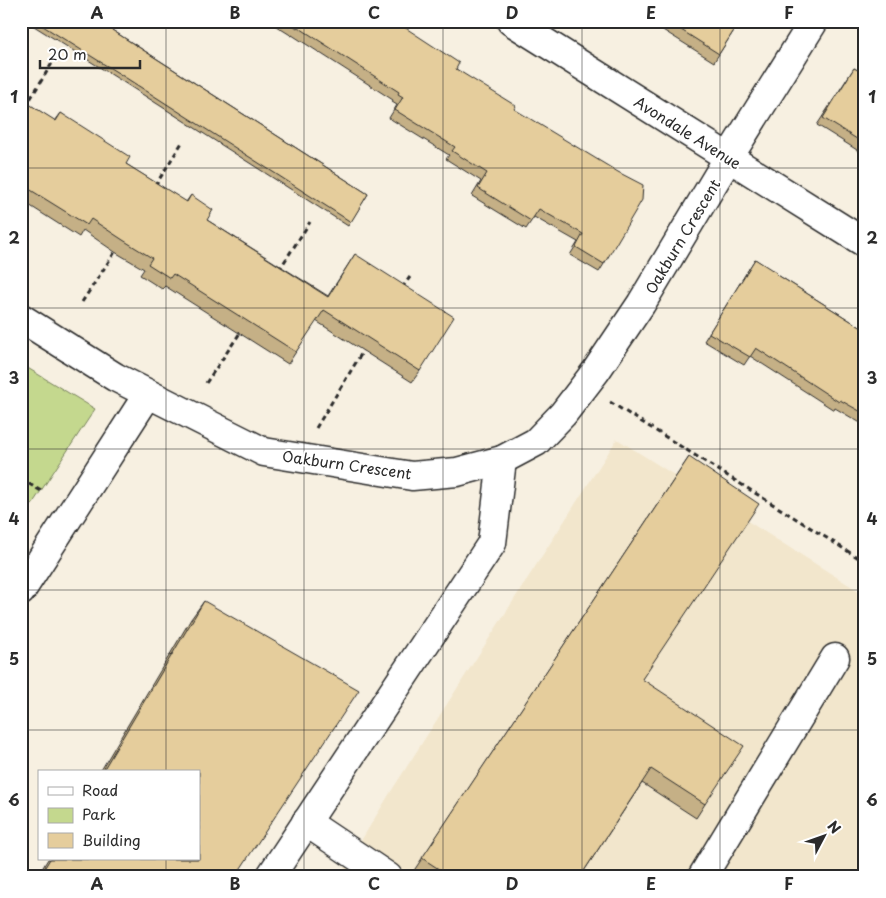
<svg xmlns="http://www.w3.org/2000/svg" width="886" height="898" font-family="'Playpen Sans',sans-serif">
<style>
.built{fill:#f2e6cc}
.green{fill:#c4d88e;stroke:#78825c}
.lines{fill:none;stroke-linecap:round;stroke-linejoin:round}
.minor-casing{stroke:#2b2b2b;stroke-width:31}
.path{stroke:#2b2b2b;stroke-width:3;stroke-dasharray:5 4;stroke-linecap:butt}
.minor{stroke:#fff;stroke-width:28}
.wall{fill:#c5b086;stroke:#2b2b2b}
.building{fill:#e5cd9c;stroke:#2b2b2b}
.grid{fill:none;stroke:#2b2b2b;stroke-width:1;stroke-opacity:0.55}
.labels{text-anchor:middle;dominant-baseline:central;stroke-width:4;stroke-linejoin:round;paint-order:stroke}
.street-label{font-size:15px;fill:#2b2b2b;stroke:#fff}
.neatline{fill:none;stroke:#2b2b2b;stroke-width:2}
.grid-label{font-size:16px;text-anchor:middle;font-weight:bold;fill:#2b2b2b}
</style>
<rect width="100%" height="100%" fill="#f7f0e1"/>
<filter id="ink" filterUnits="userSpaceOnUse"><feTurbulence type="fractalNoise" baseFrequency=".02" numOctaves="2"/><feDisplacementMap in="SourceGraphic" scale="10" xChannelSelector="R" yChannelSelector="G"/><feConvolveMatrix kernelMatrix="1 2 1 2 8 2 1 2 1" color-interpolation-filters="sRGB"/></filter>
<g filter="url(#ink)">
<polygon class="built" points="617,439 865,595 865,877 339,877 390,793"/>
<polygon class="green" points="21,364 95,409 21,521"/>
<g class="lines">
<g class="minor-casing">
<g id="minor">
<polyline points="511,21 865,243"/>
<polyline points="21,318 115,377 264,452 412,476 457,472 502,460 536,442 563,414 596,371 641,304 729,157 814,21"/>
<polyline points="21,591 148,394"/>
<polyline points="306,822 388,877"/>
<polyline points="270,877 492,543 502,460"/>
<polyline points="702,877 835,658"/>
</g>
</g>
<g class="path">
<polyline points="21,114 54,60"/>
<polyline points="155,186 183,141"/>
<polyline points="279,270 310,222"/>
<polyline points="402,288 410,277"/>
<polyline points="82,302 115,252"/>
<polyline points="206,383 240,333"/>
<polyline points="610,402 865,562"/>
<polyline points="316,428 363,351"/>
<polyline points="21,479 41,491"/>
</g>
<use href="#minor" class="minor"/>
</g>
<g class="wall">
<polygon points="26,21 98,21 368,194 348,226 120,80"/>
<polygon points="268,21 395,21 456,69 514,109 604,264 599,272 570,255 578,242 534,217 526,229 472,196 481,181 446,159 449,155 389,118 397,105 392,102 393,100 292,35 292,36"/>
<polygon points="632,21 740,21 714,62 650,22 645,29"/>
<polygon points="854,68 865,74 865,155 817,125"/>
<polygon points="21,99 55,121 61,113 126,164 186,202 191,195 207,220 328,296 355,254 420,371 412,382 316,321 288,364 165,286 162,289 140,275 144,269 115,252 83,230 79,237 21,200"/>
<polygon points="755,259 776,274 865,330 864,425 835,408 834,410 750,356 744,365 704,341"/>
<polygon points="689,457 642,679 705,804 696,818 642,783 580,877 419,877 413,872"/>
<polygon points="204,601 235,877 37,877 48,859 199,859 199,772 100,772 191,619"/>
</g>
<g class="building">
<polygon points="35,21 98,21 143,50 368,194 351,222 123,76"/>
<polygon points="287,21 395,21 459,63 456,69 516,106 514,109 618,172 643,185 642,200 604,264 576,247 583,234 539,209 531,221 478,188 487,173 452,151 455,147 395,110 403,97 398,94 399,92 298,27 297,28"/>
<polygon points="667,21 740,21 719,54"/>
<polygon points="854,68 865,74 865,144 823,118"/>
<polygon points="21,99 56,121 61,113 130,157 126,164 187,202 191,195 213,210 207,220 328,297 355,254 454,317 420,371 324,310 296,352 173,274 170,278 148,264 152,258 123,240 91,219 87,225 21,184 21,177 23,175 21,174"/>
<polygon points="755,259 777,273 776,274 865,330 865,414 840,400 839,402 756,348 750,357 709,333"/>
<polygon points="689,457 759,504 642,679 744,746 705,804 651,769 580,877 451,877 422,858"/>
<polygon points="204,601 359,690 235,877 39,877 50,859 199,859 199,772 102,772"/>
</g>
</g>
<path class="grid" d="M 166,21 L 166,772M 304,21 L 304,877M 443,21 L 443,877M 582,21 L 582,877M 720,21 L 720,877M 21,168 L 865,168M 21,308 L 865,308M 21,449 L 865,449M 21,590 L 865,590M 21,730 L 865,730M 166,859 L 166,877"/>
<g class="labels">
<g class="street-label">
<text transform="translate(688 132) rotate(32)">Avondale Avenue</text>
<text transform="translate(682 236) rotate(-59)">Oakburn Crescent</text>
<text transform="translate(347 464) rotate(8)">Oakburn Crescent</text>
</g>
</g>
<rect width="886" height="898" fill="none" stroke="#fff" stroke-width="55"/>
<rect x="38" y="770" width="162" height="90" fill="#ffffff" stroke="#aaaaaa"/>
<rect x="48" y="787" width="25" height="8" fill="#ffffff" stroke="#aaaaaa"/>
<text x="82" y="796" font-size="15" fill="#2b2b2b">Road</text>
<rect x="48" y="808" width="25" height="15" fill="#c4d88e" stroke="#aaaaaa"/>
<text x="82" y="820" font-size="15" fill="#2b2b2b">Park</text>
<rect x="48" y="833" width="25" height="15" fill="#e5cd9c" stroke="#aaaaaa"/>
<text x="82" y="846" font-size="15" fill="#2b2b2b">Building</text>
<g transform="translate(824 836) rotate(49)" stroke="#ffffff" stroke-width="4" paint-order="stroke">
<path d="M0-4L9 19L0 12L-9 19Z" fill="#2b2b2b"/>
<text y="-8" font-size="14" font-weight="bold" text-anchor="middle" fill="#2b2b2b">N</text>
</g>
<path d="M40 60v8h100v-8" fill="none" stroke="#2b2b2b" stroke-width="2.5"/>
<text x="48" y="60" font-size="15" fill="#2b2b2b" stroke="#ffffff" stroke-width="4" paint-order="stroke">20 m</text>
<rect x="28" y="28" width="830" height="842" class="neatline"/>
<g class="grid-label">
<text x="97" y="19">A</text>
<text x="235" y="19">B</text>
<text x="374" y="19">C</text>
<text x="512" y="19">D</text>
<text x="651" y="19">E</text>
<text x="789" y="19">F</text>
<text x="14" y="103">1</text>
<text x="872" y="103">1</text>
<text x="14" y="244">2</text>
<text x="872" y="244">2</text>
<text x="14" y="384">3</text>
<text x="872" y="384">3</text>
<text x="14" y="525">4</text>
<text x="872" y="525">4</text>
<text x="14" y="665">5</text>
<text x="872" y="665">5</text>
<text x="14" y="806">6</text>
<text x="872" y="806">6</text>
<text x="97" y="890">A</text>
<text x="235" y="890">B</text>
<text x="374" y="890">C</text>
<text x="512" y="890">D</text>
<text x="651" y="890">E</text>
<text x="789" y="890">F</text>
</g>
</svg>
